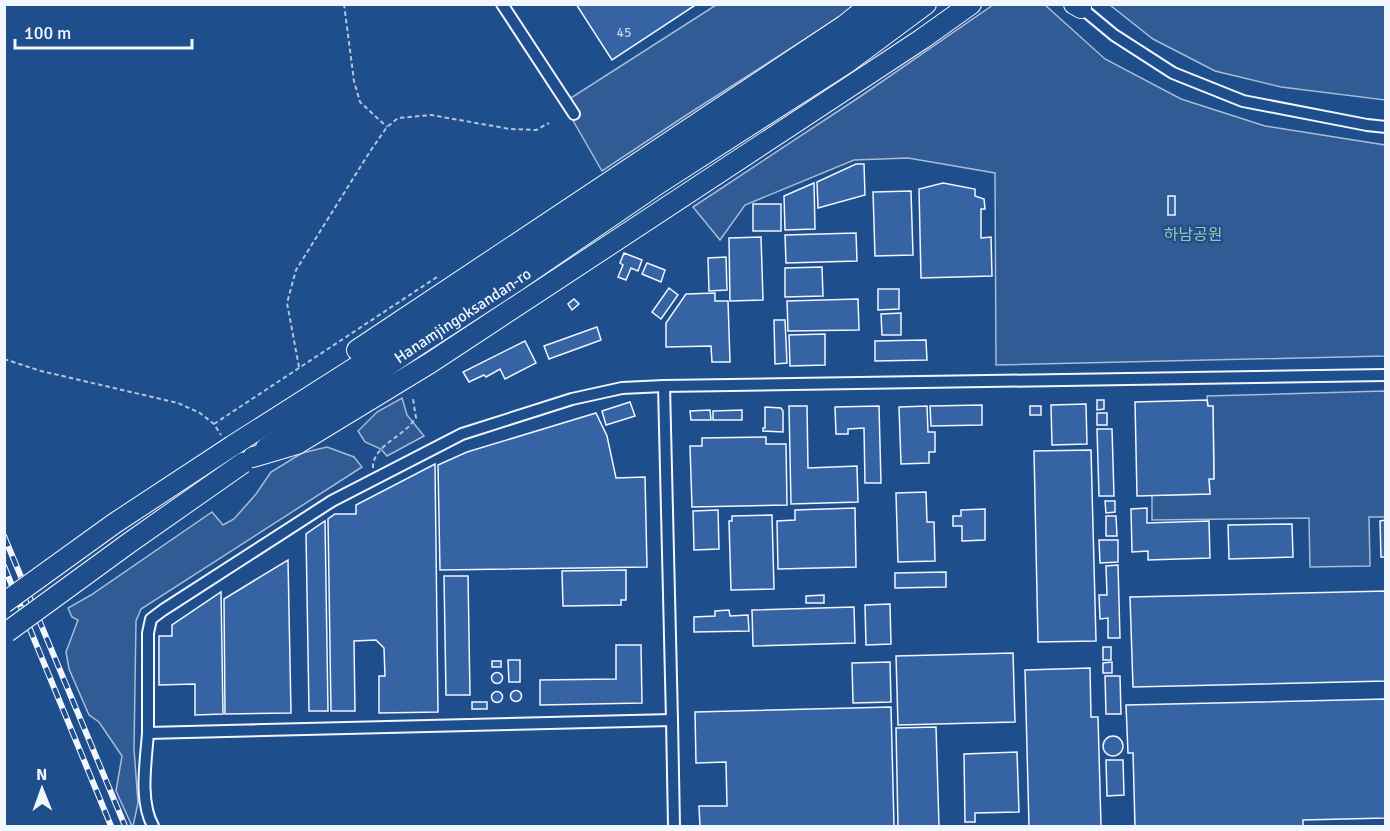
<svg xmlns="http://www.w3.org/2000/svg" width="1390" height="831" font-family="Signika,'Noto Sans KR',sans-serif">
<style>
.built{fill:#305b95;stroke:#a8bbd7;stroke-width:1.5}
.building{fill:#3563a3;stroke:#f2f6ff;stroke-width:1.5}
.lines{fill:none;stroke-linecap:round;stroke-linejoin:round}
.street-casing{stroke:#f2f6ff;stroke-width:14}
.highway-casing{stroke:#f2f6ff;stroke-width:22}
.path{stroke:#b3c4dc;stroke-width:2;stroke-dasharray:4.5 3;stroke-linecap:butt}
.street{stroke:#1f4e8c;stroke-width:10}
.highway{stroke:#1f4e8c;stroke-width:20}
.rail-casing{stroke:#f2f6ff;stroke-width:6}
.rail{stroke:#1f4e8c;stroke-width:4;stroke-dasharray:11;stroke-linecap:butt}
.highway-bridge-casing{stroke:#f2f6ff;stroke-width:22;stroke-linecap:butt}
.highway-bridge{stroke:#1f4e8c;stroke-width:20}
.labels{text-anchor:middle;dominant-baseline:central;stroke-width:4.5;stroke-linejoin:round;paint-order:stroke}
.number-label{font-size:14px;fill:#c3d1e8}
.park-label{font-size:16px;fill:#97c8a6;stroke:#1f4e8c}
.street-label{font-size:16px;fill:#f2f6ff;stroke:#1f4e8c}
</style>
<rect width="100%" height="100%" fill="#1f4e8c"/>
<g class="built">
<polygon points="716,5 858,5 685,116 602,171 563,103"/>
<polygon points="993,5 1045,5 1105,59 1181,99 1265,126 1385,145 1385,356 996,365 995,173 908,158 854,160 745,205 720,240 693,207 861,96"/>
<polygon points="1110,5 1385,5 1385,100 1281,87 1215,71 1153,39"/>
<polygon points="1385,391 1385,517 1369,517 1370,566 1310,567 1309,518 1152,520 1152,495 1210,494 1209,479 1214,478 1213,407 1208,406 1207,396"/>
<polygon points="402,398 407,415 424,436 387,456 381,449 365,442 358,431 377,412"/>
<polygon points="327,447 354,457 362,467 141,609 136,621 134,749 138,803 133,826 132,826 116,791 122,756 99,722 89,715 69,669 66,652 78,620 72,617 68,608 91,595 212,512 223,525 234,519 256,494 271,472 302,453"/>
</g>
<g class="building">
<polygon points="576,4 697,4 612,60"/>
<polygon points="856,164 864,164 865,195 818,208 817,182"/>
<polygon points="814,183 815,229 785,230 784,196"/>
<polygon points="943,183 975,189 975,196 984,199 985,209 981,209 981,238 991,237 992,276 921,278 919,189"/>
<polygon points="911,191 913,255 875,256 873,192"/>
<rect x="1168" y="196" width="7" height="19"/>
<rect x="753" y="204" width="28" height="27"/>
<polygon points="856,233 857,261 786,263 785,235"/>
<polygon points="761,237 763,300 730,301 729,238"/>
<polygon points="624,253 642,260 638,271 631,268 626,280 618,277 623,265 620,263"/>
<polygon points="726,257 727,290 709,291 708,258"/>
<polygon points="647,263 665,270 661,282 642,274"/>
<polygon points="822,267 823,296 785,297 785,268"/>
<polygon points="669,288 678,295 661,319 652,312"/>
<polygon points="878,289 899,289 899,309 878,310"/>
<polygon points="715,293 715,301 728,301 730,362 712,362 711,346 666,347 666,323 686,294"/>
<polygon points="574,299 579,304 572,310 568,304"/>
<polygon points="858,299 859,330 788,331 787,301"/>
<polygon points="901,313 901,335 882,335 881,314"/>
<polygon points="774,320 785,320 787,363 775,364"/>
<polygon points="597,327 601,340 549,359 544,346"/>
<polygon points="825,334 825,365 790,366 789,335"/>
<polygon points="926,340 927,360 875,361 875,341"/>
<polygon points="525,341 536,363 505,379 500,369 486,377 484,375 469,382 463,372"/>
<polygon points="1097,400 1104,400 1104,409 1097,410"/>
<polygon points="1207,400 1208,406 1213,406 1214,479 1209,479 1210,494 1137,496 1135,402"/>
<polygon points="630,402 635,416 606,425 602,411"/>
<polygon points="1086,404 1087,444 1052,445 1051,405"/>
<polygon points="982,405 982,425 931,426 930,406"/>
<polygon points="789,406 807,406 808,468 857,466 858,502 791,504"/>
<polygon points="879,406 881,483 865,483 864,428 848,429 848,434 836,434 835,407"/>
<polygon points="927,406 928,432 935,432 935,452 929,452 929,463 901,464 899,407"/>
<rect x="1030" y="406" width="11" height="9"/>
<polygon points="765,407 781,408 783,411 783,432 763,431 763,428 765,428"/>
<polygon points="710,410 711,420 691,420 690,411"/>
<polygon points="742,410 742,420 713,420 713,411"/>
<polygon points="596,413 607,436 616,478 645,477 647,567 440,570 438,465 467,452"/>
<rect x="1097" y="413" width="10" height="12"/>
<polygon points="1097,429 1112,429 1114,496 1099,496"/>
<polygon points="766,437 766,444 786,444 787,505 692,507 690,446 702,446 702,438"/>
<polygon points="1091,450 1096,641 1038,642 1034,451"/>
<polygon points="435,464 438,712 379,713 379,676 385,676 384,648 376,640 354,641 355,711 331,711 328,519 335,514 356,514 356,505"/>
<polygon points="926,492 927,522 934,522 935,561 898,562 896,493"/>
<polygon points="1105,501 1115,501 1115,512 1106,513"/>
<polygon points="855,508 856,567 778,569 777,521 795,520 795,510"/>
<polygon points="1147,508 1147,523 1209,521 1210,558 1148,560 1148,551 1132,552 1131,509"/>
<polygon points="985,509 985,540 962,541 962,526 953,526 953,516 961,516 961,510"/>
<polygon points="718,510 719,549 694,550 693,511"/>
<polygon points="772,515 774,589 731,590 729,521 732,521 732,516"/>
<polygon points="1106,516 1116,516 1117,536 1106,536"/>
<polygon points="1386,520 1386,557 1381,557 1380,521"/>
<polygon points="325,521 328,711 309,711 306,534"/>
<polygon points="1292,524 1293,557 1229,559 1228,525"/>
<polygon points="1099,540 1118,540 1118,562 1100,563"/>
<polygon points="288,560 291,713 225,714 224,599"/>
<polygon points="1118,565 1120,638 1108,638 1108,618 1100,619 1099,595 1107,595 1106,566"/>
<polygon points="626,570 626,600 621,600 621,605 563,606 562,571"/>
<polygon points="946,572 946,587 895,588 895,573"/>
<polygon points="444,576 468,576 470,695 446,695"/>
<polygon points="1386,591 1386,681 1133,687 1130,597"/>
<polygon points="221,592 223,714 195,715 195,684 159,685 159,636 172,636 172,625"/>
<polygon points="824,595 824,603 806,603 806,596"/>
<polygon points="890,604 891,644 866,645 865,605"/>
<polygon points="854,607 855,643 753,646 752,610"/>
<polygon points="729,610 730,616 748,615 749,631 694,632 694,617 715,616 715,611"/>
<polygon points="616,645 641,645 642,703 540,705 540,680 616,679"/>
<rect x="1103" y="647" width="8" height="13"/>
<polygon points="1013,653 1015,722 898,725 896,656"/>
<polygon points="508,660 520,660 520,682 509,682"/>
<rect x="492" y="661" width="9" height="6"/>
<polygon points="890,662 891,702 853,703 852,663"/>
<polygon points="1112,662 1112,673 1103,673 1103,663"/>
<polygon points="1090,668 1091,717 1098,717 1101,826 1029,826 1025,670"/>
<circle cx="497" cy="678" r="5.5"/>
<polygon points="1105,676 1120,676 1121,714 1106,714"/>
<circle cx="516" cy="696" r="5.5"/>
<circle cx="497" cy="697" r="5.5"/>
<polygon points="1386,699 1386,818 1303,820 1303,826 1135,826 1133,753 1128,753 1126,705"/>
<rect x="472" y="702" width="15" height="7"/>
<polygon points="891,707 894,826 700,826 699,806 727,806 726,762 696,763 695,712"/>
<polygon points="936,727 939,826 898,826 896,728"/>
<circle cx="1113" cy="746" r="10"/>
<polygon points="1017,752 1019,812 975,813 975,822 965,822 964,754"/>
<polygon points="1106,760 1123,760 1124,795 1107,796"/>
</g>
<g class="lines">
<g class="street-casing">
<g id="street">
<polyline points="502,4 574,114"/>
<polyline points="1079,6 1114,35 1173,73 1243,101 1367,125 1386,127"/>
<polyline points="664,386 672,720 674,826"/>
<polyline points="672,720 148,733 148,633 151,619 163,610 332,501 462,434 572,399 622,388 664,386 1386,375"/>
<path d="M 148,733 C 146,761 139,801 153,826"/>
</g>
</g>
<g class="highway-casing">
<g id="highway">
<polyline points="1074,4 1081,8"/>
<polyline points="357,350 845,25 871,4"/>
<polyline points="232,446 397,341 684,148 836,50 899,4"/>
<path id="s1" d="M 266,448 L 415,347 L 518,280 L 661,182 L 848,62 L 926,4"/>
<polyline points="253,457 297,444 430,363 922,39 971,4"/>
</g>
</g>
<g class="path">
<polyline points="344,4 354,81 360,102 387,127"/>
<polyline points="4,359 41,371 178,403 200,413 214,424 221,435"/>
<polyline points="299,367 287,303 296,270 369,153 387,127 398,118 431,115 510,129 536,130 549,123"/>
<polyline points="214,424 437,277"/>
<path d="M 373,468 C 372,450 395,439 406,429 C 410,426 413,421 416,418 L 413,399"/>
</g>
<use href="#street" class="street"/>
<use href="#highway" class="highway"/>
<g class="rail-casing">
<g id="rail">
<polyline points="4,536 125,826"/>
<polyline points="4,566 111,826"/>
</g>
</g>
<use href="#rail" class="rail"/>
<g class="highway-bridge-casing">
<g id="highway-bridge">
<polyline points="4,603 115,523 232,446"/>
<polyline points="7,632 129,543 243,463"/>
</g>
</g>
<use href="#highway-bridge" class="highway-bridge"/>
</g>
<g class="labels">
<g class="number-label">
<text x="624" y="32">45</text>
</g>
<g class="park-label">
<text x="1193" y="235">하남공원</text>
</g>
<g class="street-label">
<text stroke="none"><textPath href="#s1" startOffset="237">Hanamjingoksandan-ro</textPath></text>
</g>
</g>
<rect width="1390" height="831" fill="none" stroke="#f2f6ff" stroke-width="12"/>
<g transform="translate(42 789) rotate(359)" stroke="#1f4e8c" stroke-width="4.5" paint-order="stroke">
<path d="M0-4.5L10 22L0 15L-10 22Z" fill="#f2f6ff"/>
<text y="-9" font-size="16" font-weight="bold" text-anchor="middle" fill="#f2f6ff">N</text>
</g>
<path d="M15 39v9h177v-9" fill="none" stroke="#f2f6ff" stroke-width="3"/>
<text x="24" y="39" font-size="18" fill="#f2f6ff" stroke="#1f4e8c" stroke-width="4.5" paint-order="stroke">100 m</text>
</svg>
